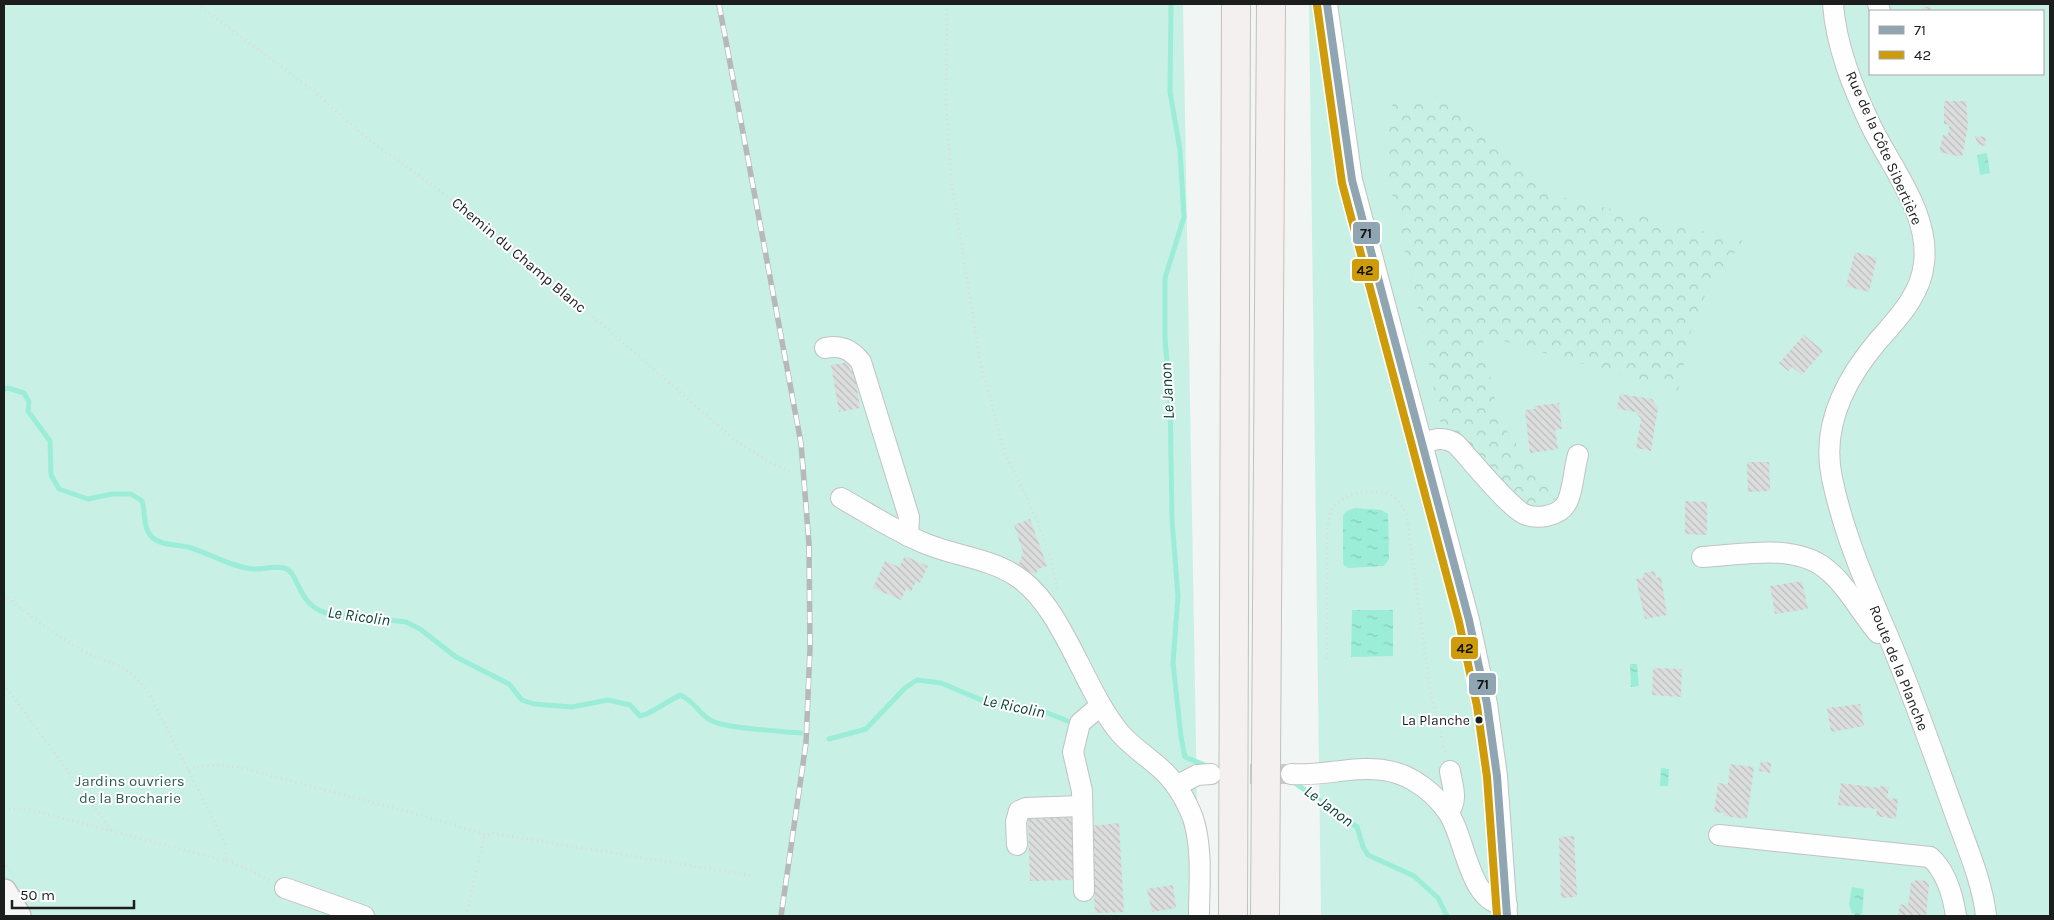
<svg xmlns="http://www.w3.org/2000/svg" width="2054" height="920" font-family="Karla,sans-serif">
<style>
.green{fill:#c9f0e5;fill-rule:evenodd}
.forest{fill:url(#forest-crowns)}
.water{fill:url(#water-ripples)}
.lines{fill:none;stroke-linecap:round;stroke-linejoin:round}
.stream{stroke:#9bedd8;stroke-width:5}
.building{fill:url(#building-back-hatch)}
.minor-tunnel{stroke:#c6cac8;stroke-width:20;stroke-dasharray:20 10;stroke-linecap:butt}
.minor-casing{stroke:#c1c3c2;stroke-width:22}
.major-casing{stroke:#c2c1bf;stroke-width:28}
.highway-casing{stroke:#c2c1bf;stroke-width:30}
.path{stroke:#dbdcdb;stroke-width:3;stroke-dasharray:1 4;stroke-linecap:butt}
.minor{stroke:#fdfefd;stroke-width:20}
.major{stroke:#f7f6f6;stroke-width:25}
.highway{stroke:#f3f0ef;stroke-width:28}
.rail-casing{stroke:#b7b9b8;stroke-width:5.5}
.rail{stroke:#fff;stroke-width:4;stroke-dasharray:11;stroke-linecap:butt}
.bus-1-casing{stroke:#fff;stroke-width:11}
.bus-2-casing{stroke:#fff;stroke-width:11}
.bus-1{stroke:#8fa5b2;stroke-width:8}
.bus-2{stroke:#ce9b0a;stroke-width:8}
.bus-dot{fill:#1c1e1d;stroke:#fff;stroke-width:2}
.labels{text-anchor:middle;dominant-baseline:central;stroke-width:4;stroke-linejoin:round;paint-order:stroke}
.bus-label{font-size:14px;fill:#1c1e1d;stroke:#fff;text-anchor:end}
.street-label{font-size:15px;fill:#1c1e1d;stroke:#fff}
.park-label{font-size:15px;fill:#2c5d51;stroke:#fff}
.water-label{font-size:16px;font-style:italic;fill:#0a4035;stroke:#fff}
.line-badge{stroke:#fff;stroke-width:2}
.pale-badge-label{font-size:14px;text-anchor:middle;font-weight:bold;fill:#111}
</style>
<defs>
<pattern id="forest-crowns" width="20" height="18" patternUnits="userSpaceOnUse" patternTransform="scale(1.25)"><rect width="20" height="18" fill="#c9f0e5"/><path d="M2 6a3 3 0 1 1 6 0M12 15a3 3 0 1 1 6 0" fill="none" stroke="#accdc4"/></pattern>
<pattern id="water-ripples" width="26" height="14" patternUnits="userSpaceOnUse" patternTransform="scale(1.25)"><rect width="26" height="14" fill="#9bedd8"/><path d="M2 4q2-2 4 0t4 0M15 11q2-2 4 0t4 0" fill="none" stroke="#85cbb9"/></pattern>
<pattern id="building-back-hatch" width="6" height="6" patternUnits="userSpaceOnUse" patternTransform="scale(1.25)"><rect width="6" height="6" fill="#dbdedc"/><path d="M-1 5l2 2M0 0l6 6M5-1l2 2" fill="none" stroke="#bbbebc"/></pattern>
</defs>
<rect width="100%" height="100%" fill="#f1f5f3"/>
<g class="green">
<polygon points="4,4 1183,4 1199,916 4,916"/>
<path d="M 1309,4 L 2050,4 L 2050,916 L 1321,916 ZM 1870,11 L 2043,11 L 2043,74 L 1870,74 Z"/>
</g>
<polygon class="forest" points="1440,97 1545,193 1743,241 1706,293 1692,326 1678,391 1482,335 1499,420 1556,499 1523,508 1440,421 1422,328 1385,161 1393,101"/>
<g class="water">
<polygon points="1987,153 1990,173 1980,175 1977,155"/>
<polygon points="1355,508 1381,510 1388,514 1389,559 1384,566 1348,568 1343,564 1343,516 1347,511"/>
<polygon points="1352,610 1393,610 1393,656 1351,657"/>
<polygon points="1630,664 1637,664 1639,686 1631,687"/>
<polygon points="1661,768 1669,769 1668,786 1660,786"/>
<polygon points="1852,887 1864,889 1862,914 1855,916 1854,913 1852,914 1849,904"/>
</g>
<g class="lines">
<g class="stream">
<polyline points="1171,4 1170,92 1180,150 1184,217 1165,278 1165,339 1170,398 1172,520 1178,596 1173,663 1181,737 1185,757 1207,766"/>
<path d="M 4,389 L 8,388 L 24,393 L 29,402 L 28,411 L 50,441 L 51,475 L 59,489 L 88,499 L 112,494 L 131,494 L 142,501 C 146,513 142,527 152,537 C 161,546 176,544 188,547 C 209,553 231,567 253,569 C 263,570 275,565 284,568 C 300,572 296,604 326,613 L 406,622 L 420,629 L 456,657 L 509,684 L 522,700 L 534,704 L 572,707 L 608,700 L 630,705 L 640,716 L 647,714 L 680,695 C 695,701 699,715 712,721 C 729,729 781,731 801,733"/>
<polyline points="829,739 866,729 905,688 917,680 941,683 991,704 1032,707 1073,723"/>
<polyline points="1295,783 1357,827 1363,847 1368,855 1414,876 1438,898 1447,916"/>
</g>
</g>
<g class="building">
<polygon points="1923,6 1931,8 1931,11 1923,11"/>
<polygon points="1944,101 1966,101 1968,126 1962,157 1939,152 1943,135 1948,136 1949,125 1944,124"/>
<polygon points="1975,136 1986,137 1985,146 1978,145"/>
<polygon points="1855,252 1877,258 1869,292 1846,286"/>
<polygon points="1804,335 1823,351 1802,375 1792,367 1788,371 1779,363"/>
<polygon points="849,362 850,371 854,370 860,408 839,412 831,365"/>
<polygon points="1620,394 1652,399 1658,408 1651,451 1636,448 1641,419 1636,412 1617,409"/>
<polygon points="1559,403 1562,429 1555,430 1558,449 1530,453 1525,410 1535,409 1535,406"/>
<polygon points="1747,462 1769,462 1770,491 1748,492"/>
<polygon points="1685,501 1707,502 1707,535 1685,534"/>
<polygon points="1030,519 1047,566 1038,569 1036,574 1018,568 1023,552 1014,525"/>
<polygon points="905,556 928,566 920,583 916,581 911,592 906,589 901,600 873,588 885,561 899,567"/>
<polygon points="1655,571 1656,578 1661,577 1667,615 1645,619 1636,579 1643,578 1643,573"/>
<polygon points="1802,581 1808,609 1775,614 1770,586"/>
<polygon points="1653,668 1682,669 1681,697 1652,695"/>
<polygon points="1860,704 1864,726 1831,732 1827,708"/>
<polygon points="1761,761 1771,763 1770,773 1759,771"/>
<polygon points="1730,764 1754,767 1747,819 1724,816 1724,813 1714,812 1718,783 1728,784"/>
<polygon points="1841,783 1879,788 1880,786 1889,787 1887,798 1898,799 1896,819 1876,816 1877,809 1838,805"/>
<polygon points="1072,817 1074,880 1030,881 1028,819"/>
<polygon points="1119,823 1124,912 1095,913 1091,826"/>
<polygon points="1574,836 1577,897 1561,898 1559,837"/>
<polygon points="1916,880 1926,881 1929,885 1926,916 1898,916 1900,904 1908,906 1911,883"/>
<polygon points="1173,885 1176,908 1152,912 1147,889"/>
</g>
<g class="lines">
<polyline class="minor-tunnel" points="1220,774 1291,774"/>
<g class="minor-casing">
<g id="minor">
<polyline points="1327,4 1352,180 1469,620 1487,704 1497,776 1507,916"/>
<path d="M 1833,4 C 1836,46 1853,88 1871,126 C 1891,167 1930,214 1924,263 C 1921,295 1897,319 1877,342 C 1845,380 1821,427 1832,478 C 1843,532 1866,585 1888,636 C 1912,692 1932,750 1953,808 C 1965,843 1982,879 1986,916"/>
<polyline points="1878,4 1880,11"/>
<path d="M 825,348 C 841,345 851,349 861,362 L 909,517 L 908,536"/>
<path d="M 1422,443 C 1435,439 1444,436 1456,444 C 1472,461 1507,505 1524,514 C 1537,520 1559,516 1566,504 C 1573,493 1574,468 1578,455"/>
<path d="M 841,498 C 868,513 895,531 924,543 C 954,556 989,558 1016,576 C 1063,606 1083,689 1120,733 C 1132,747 1147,756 1160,768 C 1175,781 1186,800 1193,818 C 1203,849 1199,885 1199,916"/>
<path d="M 1702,557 C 1740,555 1793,543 1825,568 C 1847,585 1860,612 1878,633"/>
<path d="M 1291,774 C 1324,777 1360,763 1393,772 C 1414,777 1435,794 1447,811 C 1466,836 1468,905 1507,905"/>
<polyline points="1176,786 1197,775 1211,774"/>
<path d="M 1448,812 C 1459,801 1452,785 1450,771"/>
<path d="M 1719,835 L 1930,857 C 1946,871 1953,896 1956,916"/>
<polyline points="1017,845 1016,822 1019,811 1026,808 1082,806"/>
<polyline points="285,888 364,916"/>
<polyline points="1084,891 1082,791 1073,752 1080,723 1100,706"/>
</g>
</g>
<g class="major-casing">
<polyline id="major" points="4,892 18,916"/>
</g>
<g class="highway-casing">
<g id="highway">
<polyline points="1233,916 1236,4"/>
<polyline points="1265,916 1271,4"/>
</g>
</g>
<g class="path">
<polyline points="197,4 315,92 368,139 490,227 736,441 771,463 791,472"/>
<polyline points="947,4 946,106 952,186 980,361 1005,453 1036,518 1052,561 1057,591"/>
<path d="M 4,595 C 28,613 53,635 80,649 C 111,666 122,659 148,691 L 226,845 L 226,861"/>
<path d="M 1327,659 L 1327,528 C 1329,522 1329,514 1332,509 C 1344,492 1376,486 1394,497 C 1401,502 1404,509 1407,517 L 1430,690 L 1446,755"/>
<polyline points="4,684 113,833"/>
<path d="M 188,770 C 207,763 222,765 242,768 L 428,817 L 486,835"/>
<polyline points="4,809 27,809 234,863 271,881"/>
<polyline points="4,861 11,873"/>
<polyline points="466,916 484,838 492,833 753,876"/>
</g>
<use href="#minor" class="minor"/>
<use href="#major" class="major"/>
<use href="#highway" class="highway"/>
<g class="rail-casing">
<polyline id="rail" points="719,4 801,443 809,544 810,648 806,743 781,916"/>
</g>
<use href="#rail" class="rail"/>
<g class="bus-1-casing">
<polyline id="bus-1" points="1327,4 1352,180 1469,620 1487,704 1497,776 1507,916"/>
</g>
<g class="bus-2-casing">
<polyline id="bus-2" points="1317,5 1342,183 1459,622 1477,706 1487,777 1497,916"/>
</g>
<use href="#bus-1" class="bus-1"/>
<use href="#bus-2" class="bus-2"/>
</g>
<circle class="bus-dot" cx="1479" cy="720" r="4.5"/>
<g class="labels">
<g class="bus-label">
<text x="1470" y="720">La Planche</text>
</g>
<g class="street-label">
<text transform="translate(1884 148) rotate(66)">Rue de la Côte Sibertière</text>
<text transform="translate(519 255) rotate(40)">Chemin du Champ Blanc</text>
<text transform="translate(1899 668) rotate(68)">Route de la Planche</text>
</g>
<g class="park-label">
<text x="130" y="781">Jardins ouvriers<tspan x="130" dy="17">de la Brocharie</tspan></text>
</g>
<g class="water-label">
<text transform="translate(1167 391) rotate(-93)">Le Janon</text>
<text transform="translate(359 616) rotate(8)">Le Ricolin</text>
<text transform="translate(1014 706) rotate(12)">Le Ricolin</text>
<text transform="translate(1329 806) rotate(37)">Le Janon</text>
</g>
</g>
<g class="line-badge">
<rect x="1352" y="221" width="29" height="24" rx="5" fill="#8fa5b2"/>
<rect x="1351" y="258" width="29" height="24" rx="5" fill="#ce9b0a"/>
<rect x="1450" y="636" width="29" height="24" rx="5" fill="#ce9b0a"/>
<rect x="1468" y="672" width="29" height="24" rx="5" fill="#8fa5b2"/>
</g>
<g class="pale-badge-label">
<text x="1366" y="238">71</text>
<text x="1365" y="275">42</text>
<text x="1465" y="653">42</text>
<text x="1483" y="689">71</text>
</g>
<rect width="2054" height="920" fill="none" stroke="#1c1e1d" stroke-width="10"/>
<rect x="1869" y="10" width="175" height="65" fill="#ffffff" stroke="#a4a5a5"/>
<rect x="1879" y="26" width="25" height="8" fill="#8fa5b2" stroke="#a4a5a5"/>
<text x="1914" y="35" font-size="15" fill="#1c1e1d">71</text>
<rect x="1879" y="51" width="25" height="8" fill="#ce9b0a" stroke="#a4a5a5"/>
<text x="1914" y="60" font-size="15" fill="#1c1e1d">42</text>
<path d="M12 900v8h122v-8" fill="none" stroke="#1c1e1d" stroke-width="2.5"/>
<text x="20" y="900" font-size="15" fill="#1c1e1d" stroke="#ffffff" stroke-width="4" paint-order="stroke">50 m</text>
</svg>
